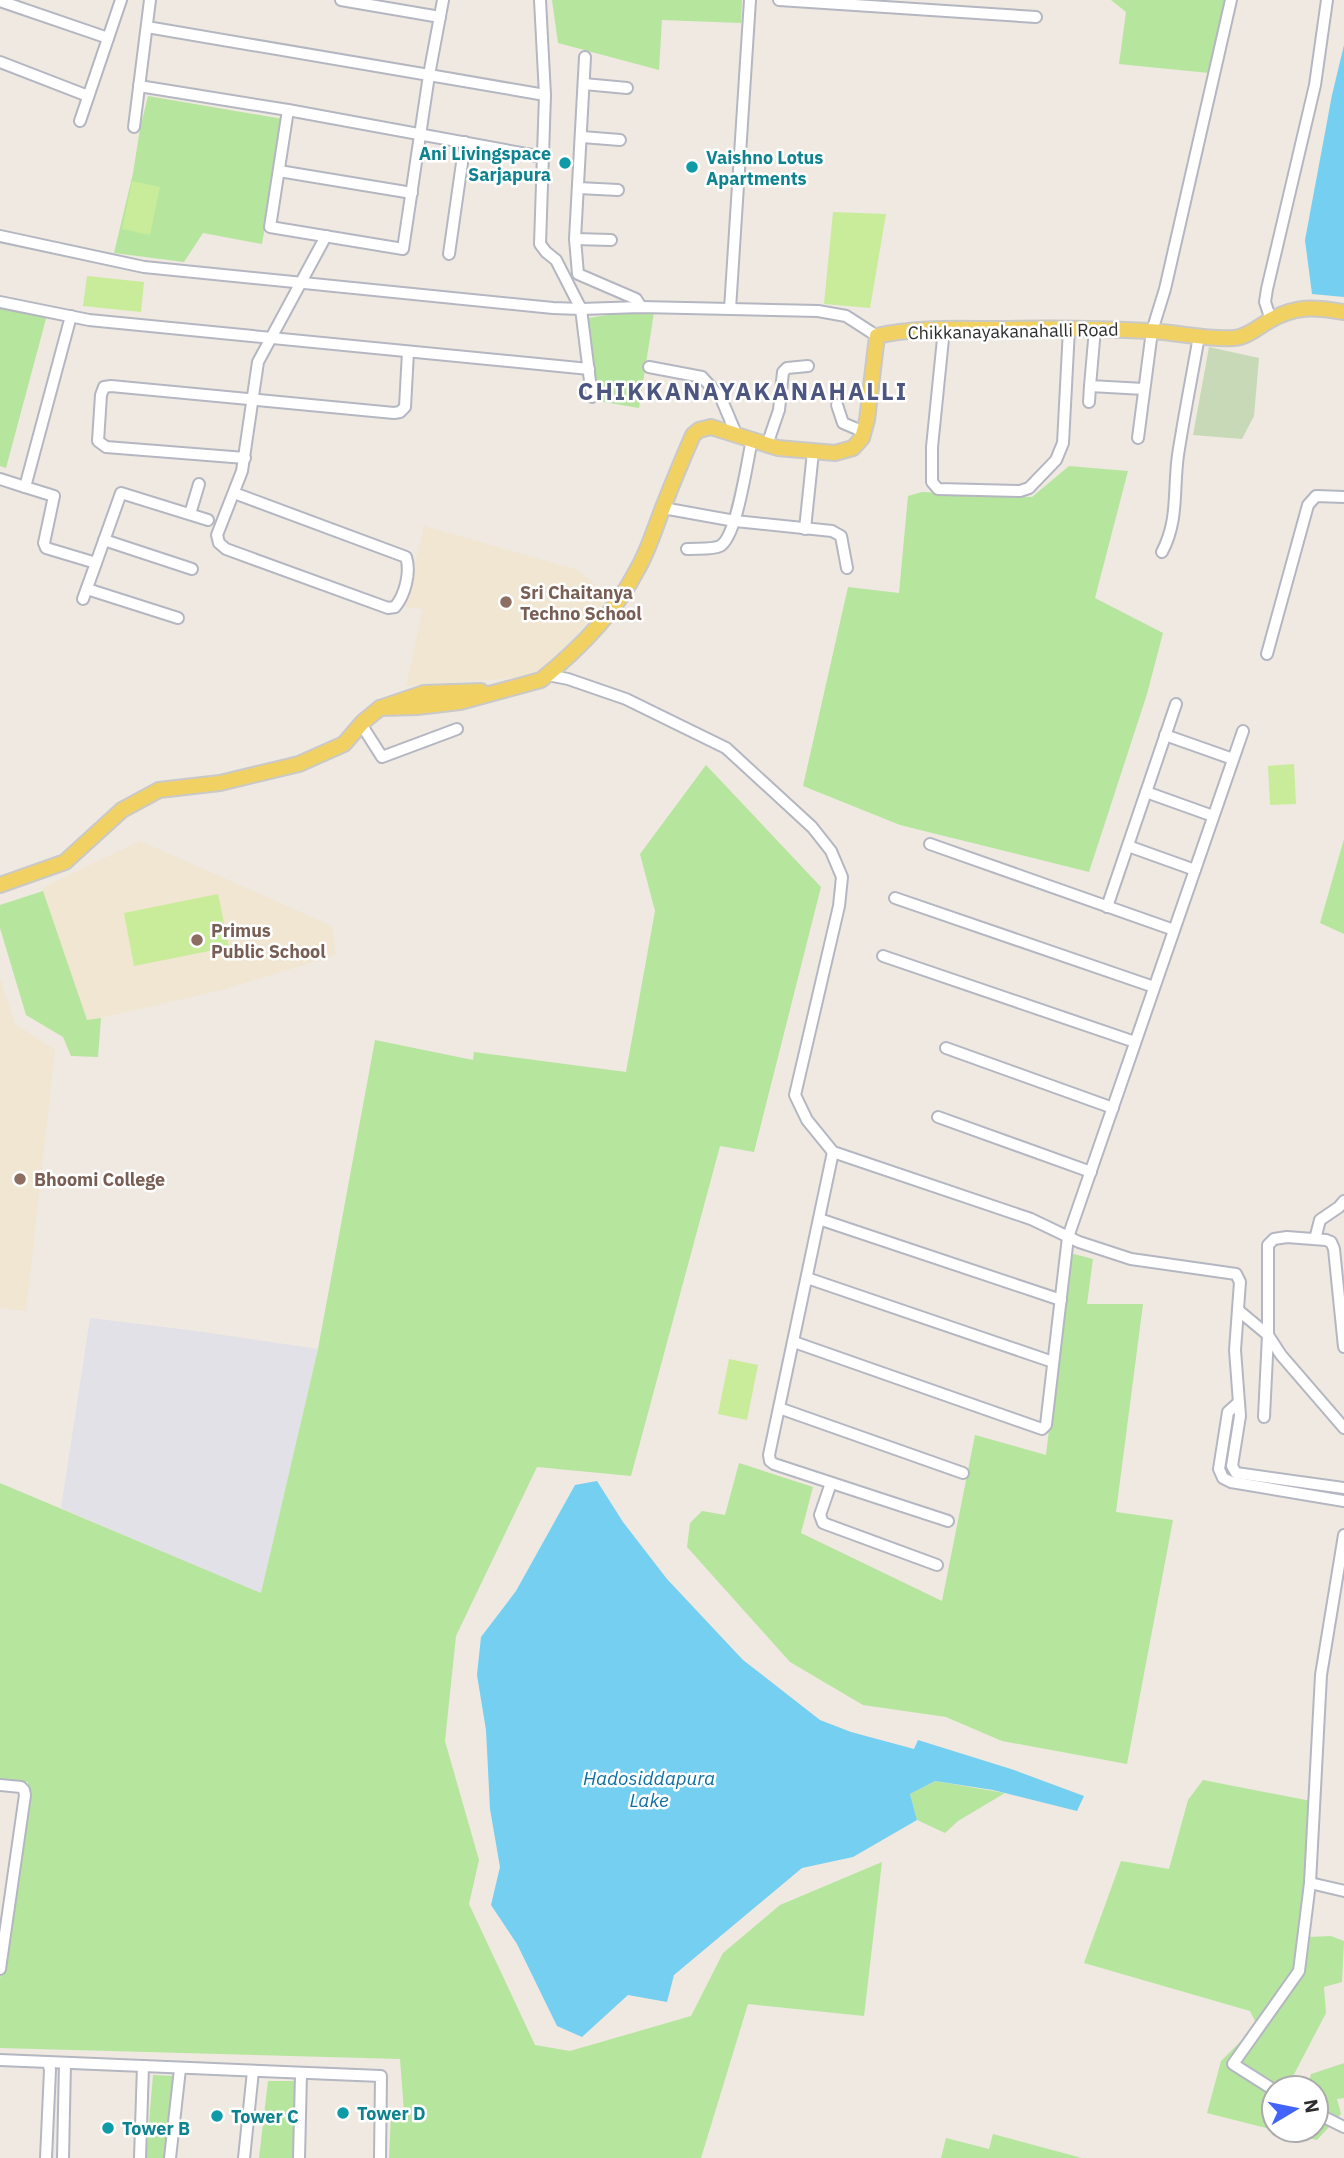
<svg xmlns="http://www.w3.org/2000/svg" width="1344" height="2158" font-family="'IBM Plex Sans',sans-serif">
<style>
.industrial{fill:#e3e1e8}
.education{fill:#f0e6d1}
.green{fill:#b6e59e}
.cemetery{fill:#c8d9b8}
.pitch{fill:#c9ec9a}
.water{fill:#75cff0}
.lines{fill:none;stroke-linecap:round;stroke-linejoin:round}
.minor-casing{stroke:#b4b7c1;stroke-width:14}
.major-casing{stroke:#c9c9c9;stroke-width:18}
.minor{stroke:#fff;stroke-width:10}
.major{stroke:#f2d163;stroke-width:14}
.culture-dot{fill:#0f9aa8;stroke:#fff;stroke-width:2.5}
.education-dot{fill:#8d6e63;stroke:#fff;stroke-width:2.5}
.labels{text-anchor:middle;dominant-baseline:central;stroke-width:5;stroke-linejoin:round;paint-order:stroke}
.culture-label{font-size:18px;font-weight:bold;fill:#0d838f;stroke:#fff;text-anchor:start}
.street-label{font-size:18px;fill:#2e2e2e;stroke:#fff}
.education-label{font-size:18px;font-weight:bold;fill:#785e54;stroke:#fff;text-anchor:start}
.water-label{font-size:19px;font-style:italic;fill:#0d6fa3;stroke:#fff}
.district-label{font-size:24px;font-weight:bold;letter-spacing:2px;fill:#4d5680;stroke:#fff}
</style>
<rect width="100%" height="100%" fill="#efe9e1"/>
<polygon class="industrial" points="90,1318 189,1330 318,1349 261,1594 61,1508"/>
<g class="education">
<polygon points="424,526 578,570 610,598 540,676 406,686 423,609 405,607"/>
<polygon points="140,841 332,926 336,955 222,990 87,1021 42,888"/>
<polygon points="0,978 15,1024 55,1050 26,1311 0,1308"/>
</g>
<g class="green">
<polygon points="552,0 742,0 741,23 662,20 659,70 558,43"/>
<polygon points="1111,0 1225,0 1209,73 1119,64 1126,12"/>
<polygon points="148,96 283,119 262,244 203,233 184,262 114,253 133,173 140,129"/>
<polygon points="0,307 47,315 6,468 0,466"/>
<polygon points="647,309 654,312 639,408 598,401 588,318"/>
<polygon points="1069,466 1128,471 1095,598 1163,633 1147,694 1089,872 900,825 803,786 848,587 899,593 908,496 922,492 1032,497"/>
<polygon points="706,765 821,887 754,1152 720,1146 631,1476 537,1467 456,1636 445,1741 479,1860 469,1904 535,2045 570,2051 691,2016 723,1953 780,1905 882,1862 864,2016 748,2004 701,2158 389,2158 391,2113 404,2112 400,2059 0,2048 0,1979 28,1782 0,1779 0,1483 261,1593 318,1349 375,1040 473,1060 474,1052 626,1072 655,911 640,854"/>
<polygon points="1344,839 1344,934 1320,923"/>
<polygon points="43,891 87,1020 101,1018 98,1057 71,1056 63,1037 26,1015 0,928 0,905"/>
<polygon points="1070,1253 1093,1259 1087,1304 1143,1304 1116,1512 1173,1520 1127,1764 1002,1741 946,1717 863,1705 790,1662 687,1547 690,1523 702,1511 725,1515 739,1463 813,1487 801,1533 942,1601 975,1435 1046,1455"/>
<polygon points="1203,1780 1311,1801 1308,1937 1331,1936 1344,1941 1342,1982 1324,1987 1326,2013 1289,2084 1295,2088 1274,2088 1274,2130 1207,2113 1221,2061 1257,2025 1250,2011 1084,1963 1121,1861 1169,1869 1188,1800"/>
<polygon points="935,1781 1005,1793 958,1821 945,1833 917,1820 910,1794"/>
<polygon points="1344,2063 1344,2098 1337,2099 1341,2114 1317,2140 1275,2130 1316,2130 1316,2088 1307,2088 1311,2074"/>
<polygon points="153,2075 176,2076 167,2158 146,2158"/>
<polygon points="268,2081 296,2081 294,2158 259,2158"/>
<polygon points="993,2134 1082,2158 941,2158 946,2138 989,2149"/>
</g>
<polygon class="cemetery" points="1209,347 1259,358 1254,416 1242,439 1193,435"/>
<g class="pitch">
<polygon points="132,181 160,187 150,235 122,229"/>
<polygon points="833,212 886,214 870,308 824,304"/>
<polygon points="87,276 144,282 141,312 83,306"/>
<polygon points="1294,764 1296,804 1270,805 1268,766"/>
<polygon points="218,894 229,947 134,966 124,913"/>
<polygon points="729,1359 758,1365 747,1420 718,1414"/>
</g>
<g class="water">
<polygon points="1344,45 1344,297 1312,294 1305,240 1332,95"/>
<polygon points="597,1481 623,1522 667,1579 743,1660 820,1720 851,1732 914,1749 918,1740 1011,1769 1084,1796 1077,1811 993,1790 935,1781 910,1794 917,1820 853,1857 802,1868 674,1975 667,2002 628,1995 582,2037 557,2026 517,1944 491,1905 500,1867 490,1809 486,1730 477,1675 481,1637 516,1591 575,1485"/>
</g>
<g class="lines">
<g class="minor-casing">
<g id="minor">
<polyline points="341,0 440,17"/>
<polyline points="443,0 429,75 545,95"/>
<polyline points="540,0 545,95 540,244 546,252 556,260 581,309 641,307 818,311 846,316 877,336"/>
<polyline points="779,0 1036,17"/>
<polyline points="0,1 108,38"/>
<polyline points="585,57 575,239 578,274 636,299 641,307"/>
<polyline points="0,62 88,96"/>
<polyline points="584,84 627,88"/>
<polyline points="139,86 288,110 270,227 403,249 429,75 147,27"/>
<polyline points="288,110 543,157"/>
<polyline points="80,121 121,0"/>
<polyline points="134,127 150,0"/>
<polyline points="582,137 620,140"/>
<polyline points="279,171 412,193"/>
<polyline points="578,188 618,190"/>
<polyline points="0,236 144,267 553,308 581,309 592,397"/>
<polyline points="575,239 611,240"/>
<polyline points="449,254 465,142"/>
<polyline points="0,302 89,320 589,369"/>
<polyline points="730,309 750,0"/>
<polyline points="71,316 25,487 54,496 44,543 46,548 96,563 83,599"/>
<polyline points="1271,320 1265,302 1267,289 1315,85 1327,0"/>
<polyline points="944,329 932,447 932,482 938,489 1020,491 1029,488 1056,460 1063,443 1069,329"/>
<polyline points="1095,329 1090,386 1144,389"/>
<polyline points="649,367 702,377 721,398 737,436"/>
<polyline points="1089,402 1090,386"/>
<polyline points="837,405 843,423 864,432"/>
<polyline points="1138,438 1152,331 1165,289 1231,0"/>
<polyline points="767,445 779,410 783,372 787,368 808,366"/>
<polyline points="245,458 106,447 98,441 101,395 104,387 111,386 394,413 400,412 405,407 408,352"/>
<polyline points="0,479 25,487"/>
<path d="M 234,493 L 406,557 C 411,572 405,595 395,607 L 388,608 L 226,549 L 219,543 L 217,535 L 242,471 L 258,362 L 326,236"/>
<polyline points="663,508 735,521 832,531 841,536 847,568"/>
<polyline points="190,514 199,484"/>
<polyline points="805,529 813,452"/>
<polyline points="104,540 192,569"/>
<path d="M 687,549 C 697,548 712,550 720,546 C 737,537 747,461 752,440"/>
<path d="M 1162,552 C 1179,520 1173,490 1178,455 C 1184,416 1192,376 1199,336"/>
<polyline points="96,563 121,493 208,520"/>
<polyline points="87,589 178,618"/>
<polyline points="1267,654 1308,505 1316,496 1344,497"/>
<polyline points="548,675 568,679 626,699 726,748 812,827 831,851 842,877 839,906 795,1095 807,1120 833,1152 1031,1219 1079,1242 1131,1259 1236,1274 1240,1282 1235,1350 1240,1416 1232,1466 1236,1473 1344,1488"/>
<polyline points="361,724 382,757 457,729"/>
<polyline points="1165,735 1233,759"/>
<polyline points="1146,792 1213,816"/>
<polyline points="930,844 1174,930"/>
<polyline points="1128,846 1195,870"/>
<polyline points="895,898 1154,987"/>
<polyline points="1107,907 1176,704"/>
<polyline points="883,956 1135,1042"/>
<polyline points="946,1048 1113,1108"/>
<polyline points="938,1117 1091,1172"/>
<polyline points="833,1152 769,1455 770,1461 774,1464 948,1521"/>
<polyline points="819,1219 1061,1300"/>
<polyline points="1315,1239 1320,1220 1339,1207 1344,1201"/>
<polyline points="807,1278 1053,1362"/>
<polyline points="1238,1310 1268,1335 1281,1355 1344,1428"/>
<polyline points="794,1342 1042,1429 1046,1425 1068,1237 1243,731"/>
<polyline points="1238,1403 1228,1412 1219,1469 1223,1478 1231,1482 1344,1501"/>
<polyline points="779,1408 963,1473"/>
<polyline points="1264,1417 1268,1335 1268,1245 1274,1239 1287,1237 1326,1240 1331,1242 1334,1249 1344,1347"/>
<polyline points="831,1483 820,1515 823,1523 937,1565"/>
<polyline points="0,1785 21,1787 24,1790 25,1795 0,1969"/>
<polyline points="1310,1883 1344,1891"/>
<polyline points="0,2060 48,2062 50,2070 46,2158"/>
<polyline points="48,2062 381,2076 380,2158"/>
<polyline points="1274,2090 1233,2064 1299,1971 1310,1883 1321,1675 1344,1535"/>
<polyline points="1316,2113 1344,2127"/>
<polyline points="63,2158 65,2063"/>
<polyline points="140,2158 143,2066"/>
<polyline points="170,2158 180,2069"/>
<polyline points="244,2158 253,2071"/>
<polyline points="299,2158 301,2074"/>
</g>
</g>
<g class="major-casing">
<g id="major">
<path d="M 380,708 L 417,707 L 460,702 L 541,680 C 578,650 615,613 637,570 C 649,550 655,527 664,505 C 673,482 683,458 693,435 L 699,430 L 711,427 L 778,448 L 835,453 L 853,448 L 862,438 L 867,420 L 877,336 C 915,327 956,329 994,329 C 1046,328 1098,328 1149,331 C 1177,332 1206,340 1234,338 C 1247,337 1257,328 1267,322 C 1295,305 1314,307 1344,312"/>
<polyline points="0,885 65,862 122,810 159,790 220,783 299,764 344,744 363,722 380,708 424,693 481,691"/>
</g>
</g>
<use href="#minor" class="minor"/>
<use href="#major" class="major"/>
</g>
<g class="culture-dot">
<circle cx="565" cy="163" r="7"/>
<circle cx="692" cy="167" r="7"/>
<circle cx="343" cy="2113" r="7"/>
<circle cx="217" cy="2116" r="7"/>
<circle cx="108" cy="2128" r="7"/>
</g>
<g class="education-dot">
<circle cx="506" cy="602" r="7"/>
<circle cx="197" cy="940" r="7"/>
<circle cx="20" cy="1179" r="7"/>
</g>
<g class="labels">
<g class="culture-label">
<text x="551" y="153" text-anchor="end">Ani Livingspace<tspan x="551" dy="21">Sarjapura</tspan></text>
<text x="706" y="157">Vaishno Lotus<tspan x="706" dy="21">Apartments</tspan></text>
<text x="357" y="2113">Tower D</text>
<text x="231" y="2116">Tower C</text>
<text x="122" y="2128">Tower B</text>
</g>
<g class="street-label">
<text transform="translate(1013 331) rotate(-1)">Chikkanayakanahalli Road</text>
</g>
<g class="education-label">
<text x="520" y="592">Sri Chaitanya<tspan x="520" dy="21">Techno School</tspan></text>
<text x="211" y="930">Primus<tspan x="211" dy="21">Public School</tspan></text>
<text x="34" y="1179">Bhoomi College</text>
</g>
<g class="water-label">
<text x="649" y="1778">Hadosiddapura<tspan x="649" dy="22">Lake</tspan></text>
</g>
<g class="district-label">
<text x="743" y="391">CHIKKANAYAKANAHALLI</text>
</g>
</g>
<g transform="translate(1295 2109) rotate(80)"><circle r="33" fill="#ffffff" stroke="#ababab" stroke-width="2"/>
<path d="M0-5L12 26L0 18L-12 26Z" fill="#4264fb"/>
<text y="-10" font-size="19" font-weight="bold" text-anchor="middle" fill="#2e2e2e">N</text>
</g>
</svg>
